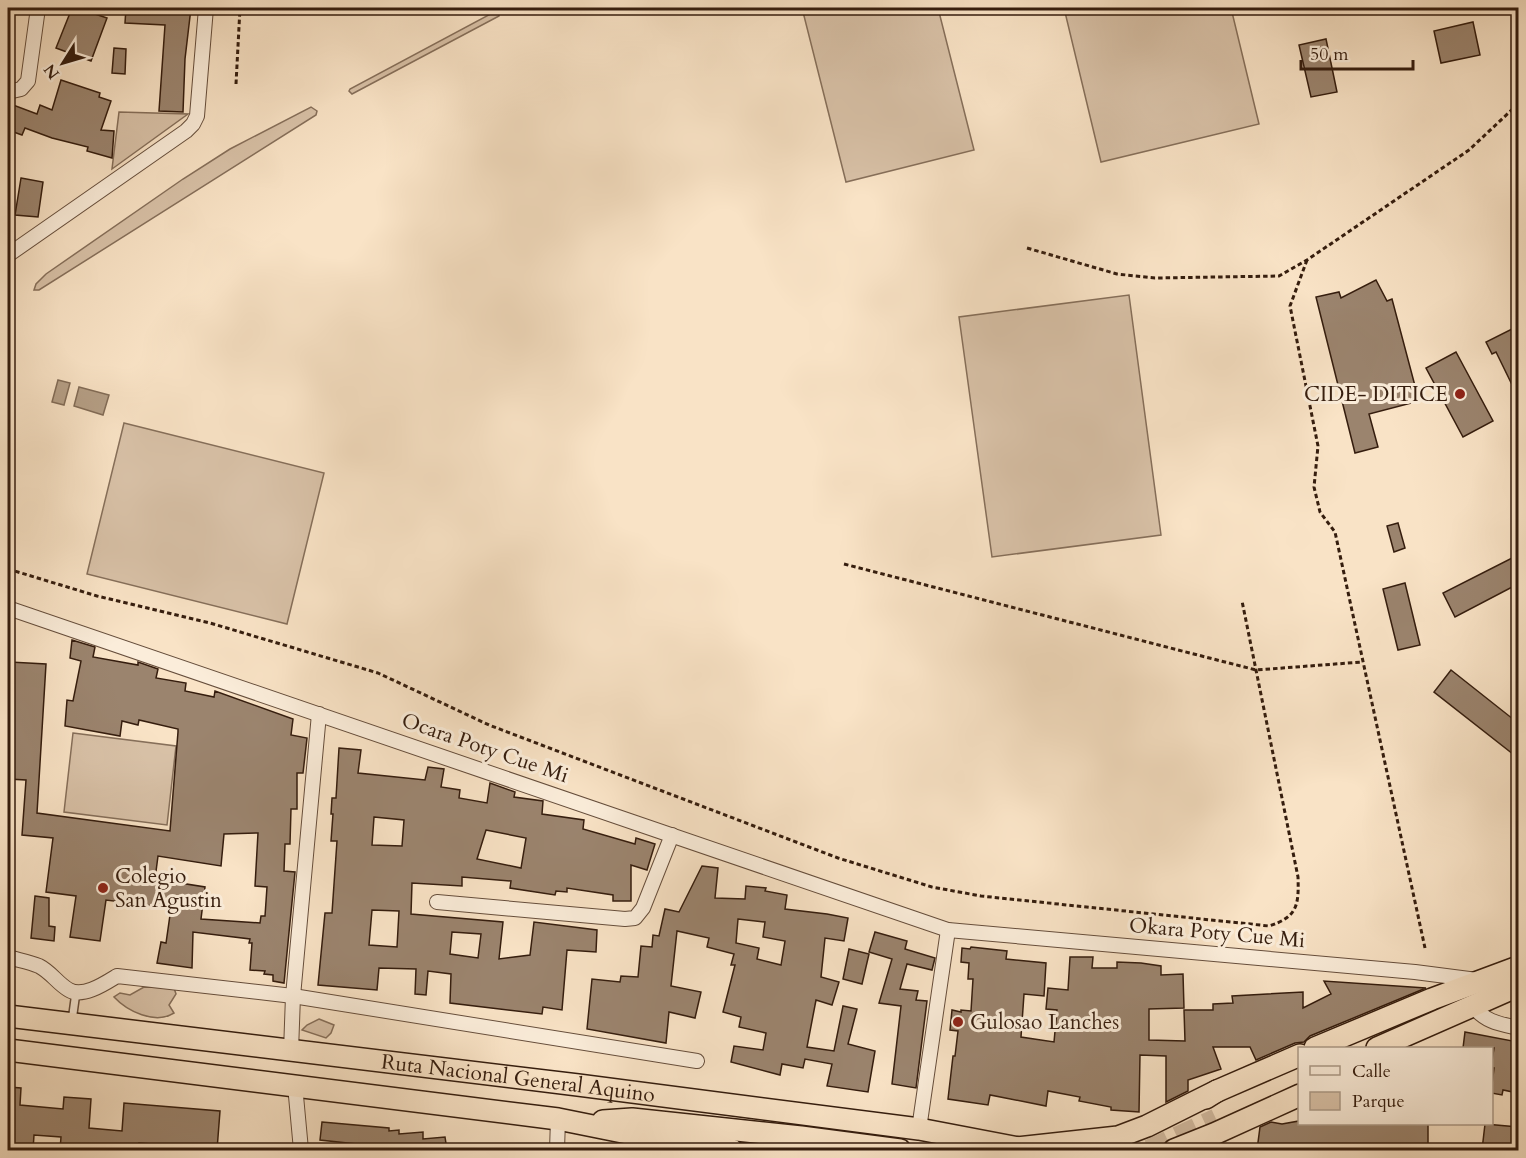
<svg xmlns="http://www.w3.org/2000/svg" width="1526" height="1158" font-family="Cardo,serif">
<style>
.green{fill:#d8c1a7;stroke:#866f5a;stroke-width:1.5}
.water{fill:#b6a087;stroke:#826c57;stroke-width:1.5}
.building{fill:#9b846e;stroke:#351d0e;stroke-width:1.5;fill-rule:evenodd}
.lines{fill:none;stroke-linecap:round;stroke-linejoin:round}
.trunk-tunnel{stroke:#d2bba1;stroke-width:21;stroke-dasharray:21 10;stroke-linecap:butt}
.service-casing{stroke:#664e3c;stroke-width:10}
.minor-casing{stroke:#664e3c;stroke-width:16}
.trunk-casing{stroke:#351d0e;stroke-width:24}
.path{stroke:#351d0e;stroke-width:3;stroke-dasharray:4.5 3;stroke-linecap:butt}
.service{stroke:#fbedda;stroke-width:7}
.minor{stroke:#fbedda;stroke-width:14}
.trunk{stroke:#f9e3c6;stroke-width:21}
.poi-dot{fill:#8f2418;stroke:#fbedda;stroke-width:2}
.labels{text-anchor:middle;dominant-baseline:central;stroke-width:6;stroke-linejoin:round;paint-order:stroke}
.poi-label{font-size:21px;fill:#351d0e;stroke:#fbedda;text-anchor:start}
.street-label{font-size:21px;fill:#351d0e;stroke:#fbedda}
</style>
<rect width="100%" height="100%" fill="#f9e3c6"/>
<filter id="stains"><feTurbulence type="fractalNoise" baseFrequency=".00333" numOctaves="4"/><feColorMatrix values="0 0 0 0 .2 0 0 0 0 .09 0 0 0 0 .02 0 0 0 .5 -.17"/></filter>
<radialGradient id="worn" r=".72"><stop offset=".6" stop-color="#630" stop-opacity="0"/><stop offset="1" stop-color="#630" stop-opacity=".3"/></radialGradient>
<g class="green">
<polygon points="802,8 938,8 974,150 846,182"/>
<polygon points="1064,8 1231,8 1259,124 1101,162"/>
<polygon points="496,11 499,12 499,16 352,94 349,91 350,89"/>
<polygon points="311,107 317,111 316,115 39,290 34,290 36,284 46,274 183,179 230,149"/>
<polygon points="119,112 188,114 112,169"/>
<polygon points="1129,295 1161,535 992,557 959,317"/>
<polygon points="124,423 324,473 287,624 87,574"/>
<polygon points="73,733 176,746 167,825 64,812"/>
<path d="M 144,987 L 174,988 L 176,994 L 169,1005 L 174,1013 C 155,1025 127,1011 114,997 L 120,993 L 130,995 Z"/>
<polygon points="319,1019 334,1025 331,1033 326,1038 302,1030 307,1025"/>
</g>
<g class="water">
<polygon points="58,380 70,383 64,405 52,402"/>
<polygon points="79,387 109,395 103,415 74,406"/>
</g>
<g class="building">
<polygon points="72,8 94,8 92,13 107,18 91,61 56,48"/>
<polygon points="126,8 191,8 185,59 183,112 159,111 165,25 125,23"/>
<polygon points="1473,22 1480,55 1441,63 1434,31"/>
<polygon points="1326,39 1337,92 1311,97 1299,45"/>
<polygon points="114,48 126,49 125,74 112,73"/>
<polygon points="61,80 100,93 99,97 111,101 101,130 114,131 112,158 87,151 88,147 52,138 25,128 22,135 8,130 8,103 37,114 40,105 52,110"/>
<polygon points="21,178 43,182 38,217 15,215"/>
<polygon points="1376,280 1387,301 1392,299 1419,401 1369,414 1378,447 1355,453 1316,297 1339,292 1341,298"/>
<polygon points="1518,326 1518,397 1496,352 1492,354 1486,342"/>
<polygon points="1456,352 1493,421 1463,437 1426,368"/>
<polygon points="1398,523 1405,548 1394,552 1387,526"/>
<polygon points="1518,555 1518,584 1455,617 1443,593"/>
<polygon points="1405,583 1420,645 1398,650 1383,589"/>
<path d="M 72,640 L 95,647 L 93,657 L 138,665 L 138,662 L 158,669 L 156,678 L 186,683 L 185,691 L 214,697 L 215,691 L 293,719 L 291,735 L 307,738 L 303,773 L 297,773 L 297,809 L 291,809 L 290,844 L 285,844 L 284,871 L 295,872 L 284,983 L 273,981 L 273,975 L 264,974 L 265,971 L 250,970 L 252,943 L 249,943 L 250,939 L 193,932 L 192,968 L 157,963 L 161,942 L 166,943 L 171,908 L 106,900 L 100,941 L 70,937 L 76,896 L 46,892 L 53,838 L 22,835 L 26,780 L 8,779 L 8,703 L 10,662 L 46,664 L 37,813 L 170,831 L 178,732 L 178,729 L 139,720 L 138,725 L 122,721 L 120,736 L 65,726 L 67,700 L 73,701 L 81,661 L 70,658 ZM 258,833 L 255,886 L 267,887 L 265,916 L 261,916 L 260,923 L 201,919 L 205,887 L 155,879 L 158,856 L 221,866 L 224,834 Z"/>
<polygon points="1451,670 1518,723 1518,758 1434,692"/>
<path d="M 339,748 L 361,750 L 358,773 L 425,780 L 428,767 L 444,769 L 441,787 L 460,790 L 459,798 L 487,803 L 490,783 L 515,792 L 514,797 L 543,801 L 542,814 L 584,820 L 583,829 L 635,844 L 636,838 L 655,844 L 647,870 L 631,865 L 631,901 L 613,901 L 613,895 L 567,888 L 567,892 L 556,891 L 555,895 L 510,888 L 511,881 L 462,877 L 462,886 L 412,883 L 411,914 L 503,922 L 499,959 L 530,955 L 534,922 L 597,930 L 596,952 L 567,950 L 562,1010 L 543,1007 L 542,1014 L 450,1003 L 451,974 L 428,971 L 426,995 L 415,994 L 416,969 L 379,968 L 377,990 L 318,985 L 325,913 L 332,913 L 337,841 L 331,841 L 333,814 L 331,814 L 332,798 L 336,798 ZM 374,817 L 404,820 L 402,846 L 372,845 ZM 486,830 L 526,838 L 521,868 L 477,859 ZM 372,910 L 399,911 L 397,947 L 369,945 ZM 452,932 L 481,934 L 478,958 L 450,954 Z"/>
<path d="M 702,866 L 718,868 L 715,898 L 745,899 L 746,886 L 766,888 L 765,891 L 787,895 L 785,909 L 827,914 L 848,918 L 844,941 L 825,938 L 821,977 L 839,982 L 832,1005 L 816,1000 L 807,1047 L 834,1051 L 843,1006 L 857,1009 L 848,1044 L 875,1051 L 868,1092 L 827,1086 L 832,1064 L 805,1059 L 803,1068 L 782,1064 L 780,1075 L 731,1062 L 734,1046 L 763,1050 L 766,1033 L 739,1027 L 741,1017 L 723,1012 L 735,965 L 731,965 L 734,954 L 707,947 L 709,938 L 677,931 L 671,986 L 701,992 L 695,1018 L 669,1012 L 666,1043 L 587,1029 L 592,979 L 620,982 L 621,976 L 638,977 L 641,946 L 652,947 L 653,935 L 659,936 L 665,909 L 679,912 ZM 738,919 L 765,922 L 763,937 L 785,941 L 781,965 L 757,959 L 759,948 L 736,943 Z"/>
<polygon points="35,896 49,898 49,926 55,927 54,941 31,938"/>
<polygon points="875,932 907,941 905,949 935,958 932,970 907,964 900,989 918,991 916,1000 927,1001 916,1088 892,1084 901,1006 879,1003 892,959 869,952"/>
<polygon points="971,947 1007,951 1006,959 1046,963 1044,996 1024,994 1021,1037 1054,1042 1057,1010 1046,1009 1048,988 1068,990 1070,957 1093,957 1092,968 1117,968 1117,962 1141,963 1161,966 1161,975 1183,974 1184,1008 1149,1009 1149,1040 1185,1041 1184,1010 1213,1010 1213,1004 1233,1003 1232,996 1303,992 1303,1008 1331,994 1324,981 1426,988 1310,1036 1304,1042 1295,1043 1256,1060 1250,1047 1213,1047 1221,1069 1188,1080 1188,1091 1166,1102 1166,1056 1140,1055 1139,1112 1111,1110 1111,1107 1079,1101 1080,1097 1048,1091 1046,1106 990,1095 988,1105 948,1099 953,1056 955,1056 958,1031 950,1030 952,1010 961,1012 961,1010 971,1011 973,979 968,979 969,963 961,962 962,948 970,949"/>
<polygon points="849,949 869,954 862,984 843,979"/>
<polygon points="1465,1032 1518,1042 1518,1081 1515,1081 1513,1092 1503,1090 1502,1095 1491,1093 1494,1068 1491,1068 1494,1048 1463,1048"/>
<polygon points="8,1087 21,1088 20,1105 63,1109 64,1097 91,1099 89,1128 122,1131 124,1103 220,1111 217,1150 166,1150 166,1145 139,1143 139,1150 60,1150 61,1137 34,1135 33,1150 8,1150"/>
<polygon points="1299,1121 1299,1124 1428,1124 1428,1150 1257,1150 1260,1127 1271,1122 1282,1124"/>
<polygon points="322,1122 389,1128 389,1131 399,1130 399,1134 423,1132 423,1139 445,1137 447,1150 393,1150 393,1148 320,1140"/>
<polygon points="1485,1124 1518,1127 1518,1150 1482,1150"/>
</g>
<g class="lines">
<polyline class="trunk-tunnel" points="1149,1150 1216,1119"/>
<g class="service-casing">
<polyline id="service" points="72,1021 76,992"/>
</g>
<g class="minor-casing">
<g id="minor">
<polyline points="8,92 21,89 28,81 38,8"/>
<polyline points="8,255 186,131 193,124 197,116 206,8"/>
<polyline points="8,608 948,930 1415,972 1477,980"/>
<polyline points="437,902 625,919 635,918 643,908 672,835"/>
<path d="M 8,957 C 18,960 30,962 39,966 C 51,972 58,984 69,990 C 83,998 104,984 117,976 L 293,996 L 697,1061"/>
<path d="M 1473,1006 C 1485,1022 1500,1024 1518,1028"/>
<polyline points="291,1051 293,996 319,714"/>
<polyline points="295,1085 301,1150"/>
<polyline points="919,1129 948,930"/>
<polyline points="557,1150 558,1119"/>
</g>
</g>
<g class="trunk-casing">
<g id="trunk">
<path id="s1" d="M 8,1016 L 578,1085 L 919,1129 L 1029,1150"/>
<polyline points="1315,1048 1432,999 1518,967"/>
<polyline points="1377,1048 1518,986"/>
<polyline points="8,1050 558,1119 682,1144 732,1150"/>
<polyline points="1206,1098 1217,1091 1300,1055"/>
<polyline points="603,1121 632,1119 801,1137 900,1150"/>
<polyline points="1016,1148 1118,1137 1147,1126 1217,1091"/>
<polyline points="1174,1150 1214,1134 1300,1095"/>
</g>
</g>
<g class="path">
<polyline points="236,84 240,8"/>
<polyline points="1027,248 1117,274 1155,278 1279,276 1307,260 1469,150 1518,104"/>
<polyline points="1307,260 1290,306 1318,446 1314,487 1320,512 1335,532 1425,948"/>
<polyline points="844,564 1256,670 1362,662"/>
<path d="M 8,569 L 97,596 L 210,623 L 378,673 L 489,725 L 838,858 L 932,887 L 981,896 L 1269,926 C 1297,917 1299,906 1298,877 L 1242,601"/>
</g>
<use href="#service" class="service"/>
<use href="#minor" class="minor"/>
<use href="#trunk" class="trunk"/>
</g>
<g class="poi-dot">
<circle cx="1460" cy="394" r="6"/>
<circle cx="103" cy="888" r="6"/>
<circle cx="958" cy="1022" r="6"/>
</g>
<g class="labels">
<g class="poi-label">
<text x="1448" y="394" text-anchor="end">CIDE- DITICE</text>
<text x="115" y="876">Colegio<tspan x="115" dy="24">San Agustin</tspan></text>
<text x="970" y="1022">Gulosao Lanches</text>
</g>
<g class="street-label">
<text transform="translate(485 748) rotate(19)">Ocara Poty Cue Mi</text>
<text transform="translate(1217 933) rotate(5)">Okara Poty Cue Mi</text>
<text stroke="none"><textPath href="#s1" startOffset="514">Ruta Nacional General Aquino</textPath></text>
</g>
</g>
<rect width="1526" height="1158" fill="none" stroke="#f9e3c6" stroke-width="30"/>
<rect x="9" y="9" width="1508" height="1140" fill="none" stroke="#351d0e" stroke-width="3"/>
<rect x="15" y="15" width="1496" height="1128" fill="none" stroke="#351d0e" stroke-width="1.5"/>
<rect x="1298" y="1047" width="195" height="78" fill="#fbedda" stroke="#ac9a88" stroke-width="1.5"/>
<rect x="1310" y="1066" width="30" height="9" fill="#fbedda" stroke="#ac9a88" stroke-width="1.5"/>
<text x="1352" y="1077" font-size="18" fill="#351d0e">Calle</text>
<rect x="1310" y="1092" width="30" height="18" fill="#d8c1a7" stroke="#ac9a88" stroke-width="1.5"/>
<text x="1352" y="1107" font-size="18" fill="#351d0e">Parque</text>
<g transform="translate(63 63) rotate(233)" stroke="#fbedda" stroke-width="4.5" paint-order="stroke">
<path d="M0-4.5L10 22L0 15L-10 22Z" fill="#351d0e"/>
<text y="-9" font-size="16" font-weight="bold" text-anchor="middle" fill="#351d0e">N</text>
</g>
<path d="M1301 60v9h112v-9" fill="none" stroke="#351d0e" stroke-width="3"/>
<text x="1310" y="60" font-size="18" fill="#351d0e" stroke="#fbedda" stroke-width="4.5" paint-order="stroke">50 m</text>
<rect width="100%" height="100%" filter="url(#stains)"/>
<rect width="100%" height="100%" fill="url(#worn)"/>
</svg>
